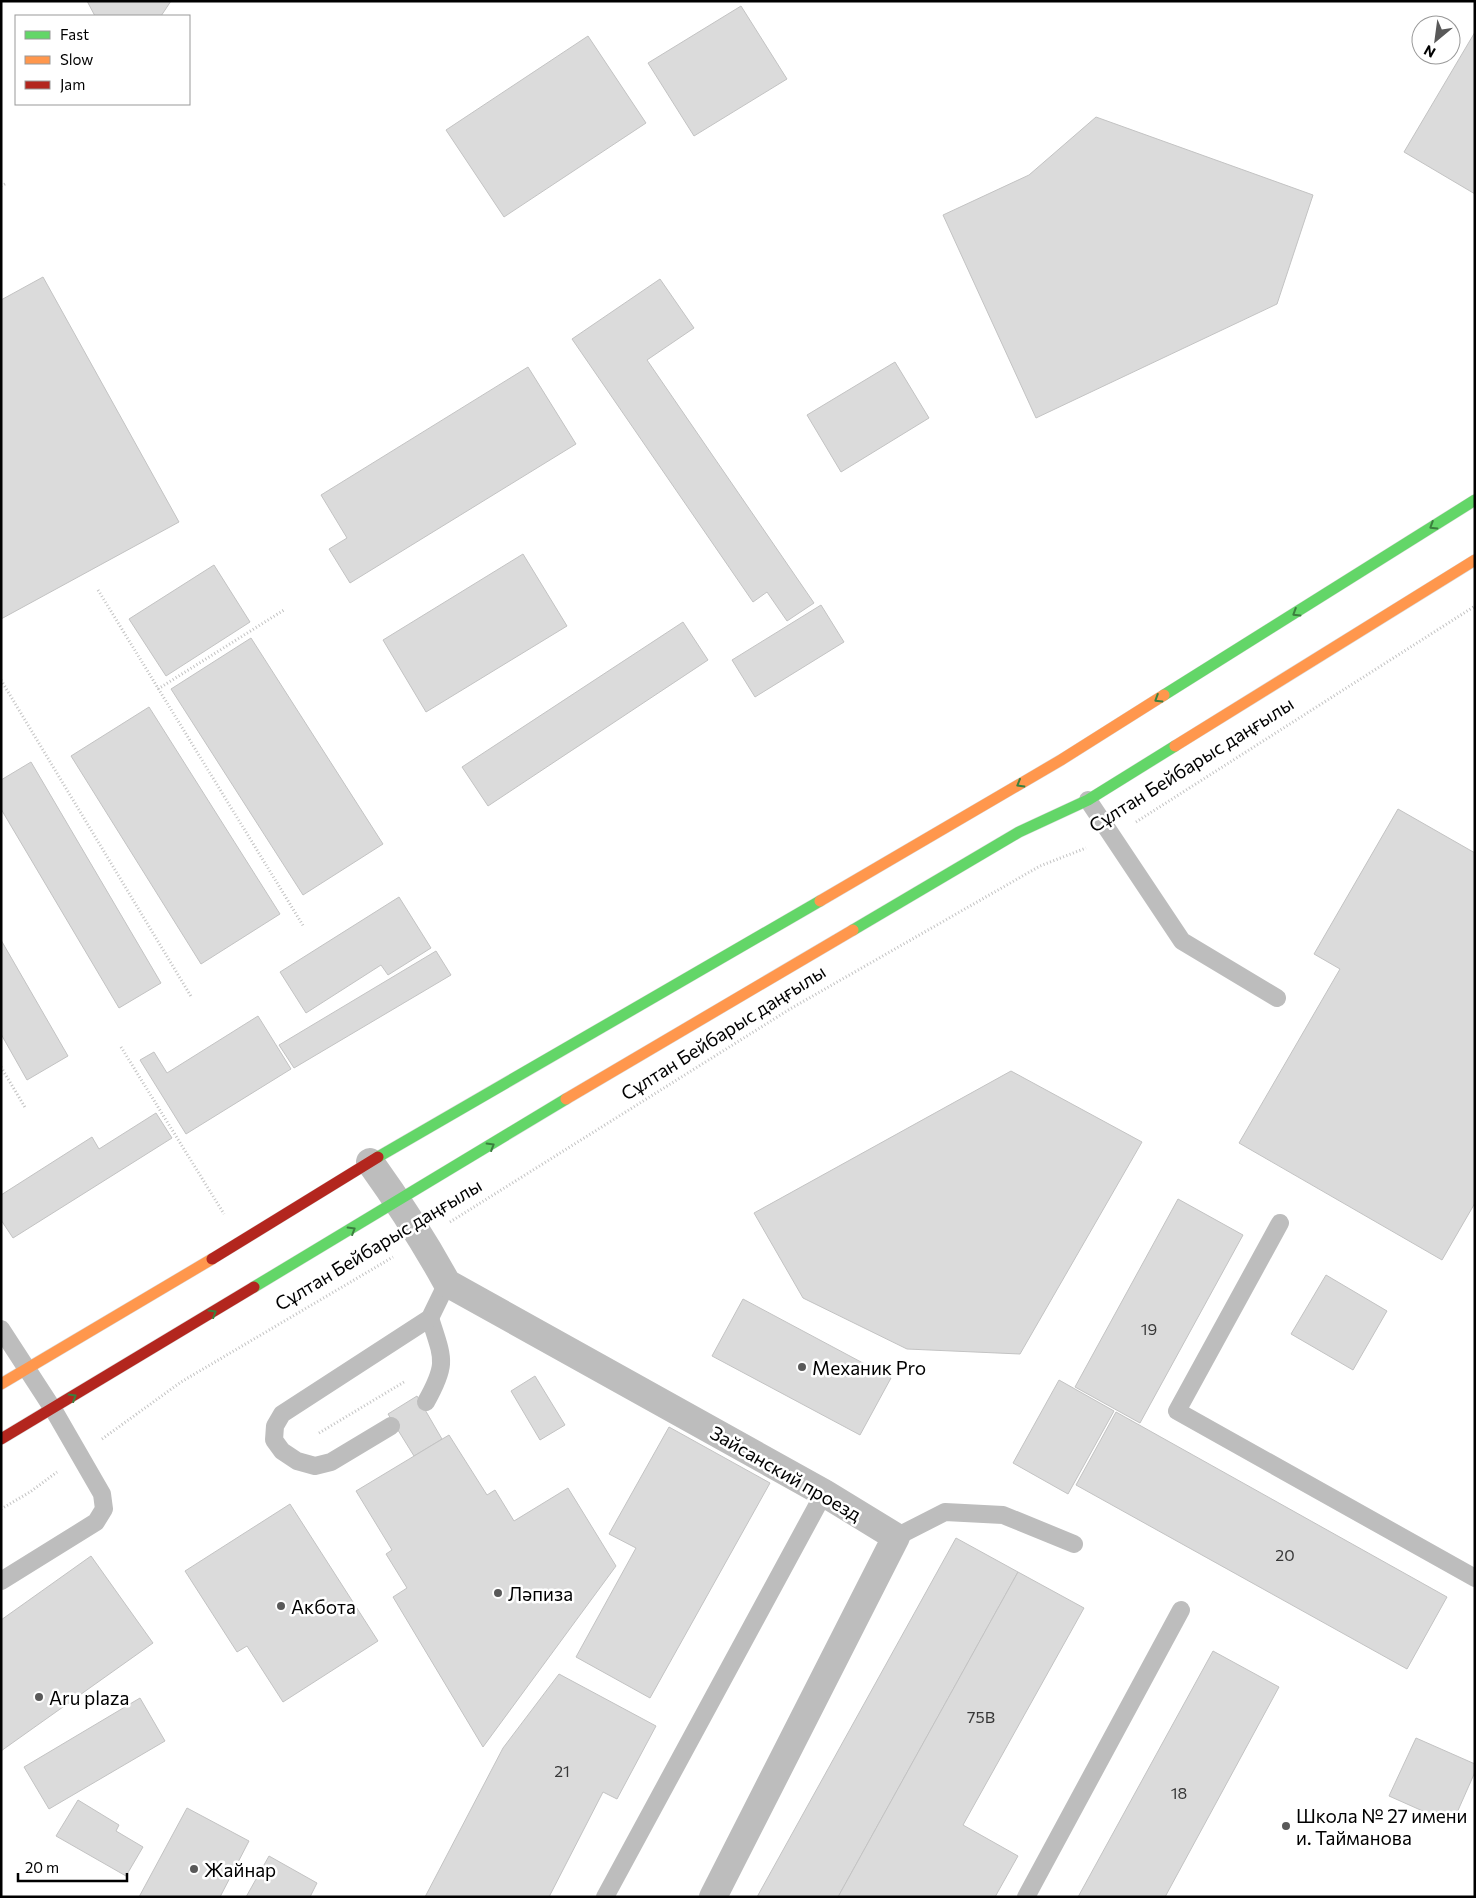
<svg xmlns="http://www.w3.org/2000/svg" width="1476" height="1898" font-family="Commissioner,sans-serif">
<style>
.building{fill:#dbdbdb;stroke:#c3c3c3}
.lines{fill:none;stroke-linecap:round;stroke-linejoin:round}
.fast-casing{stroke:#dbdbdb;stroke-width:12}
.slow-casing{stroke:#dbdbdb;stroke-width:12}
.jam-casing{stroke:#dbdbdb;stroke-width:12}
.path{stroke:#c2c2c2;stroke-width:3;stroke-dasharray:1 2.5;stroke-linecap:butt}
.lane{stroke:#bdbdbd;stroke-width:18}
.street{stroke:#bdbdbd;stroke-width:28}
.fast{stroke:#63d668;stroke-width:11}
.slow{stroke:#ff974d;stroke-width:11}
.jam{stroke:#b3261e;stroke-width:11}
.oneway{stroke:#3b803e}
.poi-dot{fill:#595959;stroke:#fff;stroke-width:2}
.labels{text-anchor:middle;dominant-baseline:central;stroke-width:5;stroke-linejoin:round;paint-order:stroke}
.number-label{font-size:16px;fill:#373737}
.street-label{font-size:19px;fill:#000;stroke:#fff}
.poi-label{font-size:19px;fill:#000;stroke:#fff;text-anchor:start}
</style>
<rect width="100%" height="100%" fill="#fff"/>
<g class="building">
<polygon points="87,1 171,1 161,16 95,16"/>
<polygon points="741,6 787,79 694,136 648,63"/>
<polygon points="1475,32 1475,194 1404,152"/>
<polygon points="588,36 646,123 504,217 446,130"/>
<polygon points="1096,117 1313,195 1277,304 1036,418 943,215 1029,175"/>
<polygon points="43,277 179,522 1,619 1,300"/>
<polygon points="660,279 694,328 647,360 814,603 787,621 767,592 753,602 572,339"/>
<polygon points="895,362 929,418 841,472 807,415"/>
<polygon points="528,367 576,444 350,583 329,549 347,538 321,495"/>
<polygon points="523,554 567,626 426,712 383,640"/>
<polygon points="214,565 250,622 166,676 129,619"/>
<polygon points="821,605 844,642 755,697 732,660"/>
<polygon points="683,622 708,660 488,806 462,767"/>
<polygon points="251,638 383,844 303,895 171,689"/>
<polygon points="149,707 280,914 201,964 71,756"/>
<polygon points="31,762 161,983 119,1008 1,809 1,780"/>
<polygon points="1398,809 1475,853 1475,1203 1442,1260 1239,1143 1340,969 1314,954"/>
<polygon points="399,897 431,948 388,975 381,965 306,1013 280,972"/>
<polygon points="1,940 68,1056 27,1080 1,1034"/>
<polygon points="436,951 451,975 294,1068 279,1045"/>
<polygon points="258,1016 291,1069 186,1134 140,1060 154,1052 167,1073"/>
<polygon points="1011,1071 1142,1142 1020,1354 907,1349 803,1298 754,1213"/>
<polygon points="156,1113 172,1138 13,1238 1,1220 1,1195 92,1137 99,1149"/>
<polygon points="1178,1199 1243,1235 1140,1423 1075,1387"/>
<polygon points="1326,1275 1387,1311 1353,1370 1291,1334"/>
<polygon points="743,1299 891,1378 860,1435 712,1356"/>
<polygon points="535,1376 565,1425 540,1440 511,1391"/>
<polygon points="1059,1380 1114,1411 1068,1494 1013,1463"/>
<polygon points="417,1396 442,1439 414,1456 388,1414"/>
<polygon points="1116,1412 1447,1597 1407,1669 1076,1485"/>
<polygon points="669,1427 770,1483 650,1698 576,1657 636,1548 609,1534"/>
<polygon points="449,1435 487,1495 495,1490 514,1521 568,1488 616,1566 483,1747 393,1597 407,1588 386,1554 392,1550 356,1491"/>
<polygon points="290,1504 378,1641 283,1702 247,1646 237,1652 185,1571"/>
<polygon points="956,1538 1018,1572 838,1897 757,1897"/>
<polygon points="91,1556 153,1643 1,1751 1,1620"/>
<polygon points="1018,1572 1084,1608 963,1825 1018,1856 995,1897 838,1897"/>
<polygon points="1213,1651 1279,1687 1165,1897 1078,1897"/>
<polygon points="559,1674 656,1726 617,1799 603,1792 549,1897 425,1897 503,1748"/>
<polygon points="140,1698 165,1741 49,1809 24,1767"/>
<polygon points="1416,1738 1475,1764 1475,1772 1452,1824 1389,1796"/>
<polygon points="78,1800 119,1825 116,1831 143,1847 126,1876 56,1836"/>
<polygon points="187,1808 249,1841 220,1897 139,1897"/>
<polygon points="269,1856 317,1883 310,1897 246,1897"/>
</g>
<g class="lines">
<g class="fast-casing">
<g id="fast">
<polyline points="1164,695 1475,500"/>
<polyline points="853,930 1019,832 1088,800 1175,746"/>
<polyline points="378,1157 820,901"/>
<polyline points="254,1287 566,1099"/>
</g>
</g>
<g class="slow-casing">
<g id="slow">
<polyline points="1175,746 1475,560"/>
<polyline points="820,901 1061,760 1164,695"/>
<polyline points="566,1099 853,930"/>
<polyline points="1,1384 212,1259"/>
</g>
</g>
<g class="jam-casing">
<g id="jam">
<polyline points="212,1259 378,1157"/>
<polyline points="1,1439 254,1287"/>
</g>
</g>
<g class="path">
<polyline points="1,186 7,183"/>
<polyline points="98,590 304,927"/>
<polyline points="1,680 192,998"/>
<polyline points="158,689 284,610"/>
<polyline points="1136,822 1475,606"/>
<polyline points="121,1047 224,1214"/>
<polyline points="1,1067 26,1109"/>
<polyline points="450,1222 790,1009 1040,866 1086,848"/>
<polyline points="319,1433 404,1382"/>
<polyline points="102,1439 181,1382 393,1257"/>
<polyline points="1,1509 30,1492 57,1472"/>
</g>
<g class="lane">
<polyline points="1088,800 1182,941 1277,998"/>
<polyline points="1280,1223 1177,1411 1475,1578"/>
<polyline points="1,1329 53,1409 102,1494 104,1509 96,1522 1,1581"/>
<path d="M 426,1402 C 448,1363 443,1359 430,1318"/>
<polyline points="391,1426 331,1462 315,1466 297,1461 282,1451 274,1440 275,1426 282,1414 430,1318 447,1283"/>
<polyline points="896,1537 945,1512 1003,1515 1074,1544"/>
<polyline points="605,1897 824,1493"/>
<polyline points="1026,1897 1181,1610"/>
</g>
<path class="street" d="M 370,1162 C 398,1201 424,1241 447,1283 L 824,1493 L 896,1537 L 713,1897"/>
<use href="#fast" class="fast"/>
<use href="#slow" class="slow"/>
<use href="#jam" class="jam"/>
</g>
<defs><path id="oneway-chevron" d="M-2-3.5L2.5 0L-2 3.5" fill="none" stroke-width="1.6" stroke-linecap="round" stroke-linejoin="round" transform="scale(1.25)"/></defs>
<g class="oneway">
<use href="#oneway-chevron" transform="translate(1433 526) rotate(148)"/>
<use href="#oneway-chevron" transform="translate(1296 613) rotate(148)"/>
<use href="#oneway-chevron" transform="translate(1158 699) rotate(148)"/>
<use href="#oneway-chevron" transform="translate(1020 784) rotate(150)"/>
<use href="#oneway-chevron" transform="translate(491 1146) rotate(-31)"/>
<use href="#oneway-chevron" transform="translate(352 1230) rotate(-31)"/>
<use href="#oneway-chevron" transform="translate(213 1313) rotate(-31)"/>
<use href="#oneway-chevron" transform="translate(73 1397) rotate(-31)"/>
</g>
<g class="poi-dot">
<circle cx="802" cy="1367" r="5"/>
<circle cx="498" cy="1593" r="5"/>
<circle cx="281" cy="1606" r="5"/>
<circle cx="39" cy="1697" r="5"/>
<circle cx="1286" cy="1826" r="5"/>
<circle cx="194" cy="1869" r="5"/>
</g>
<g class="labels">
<g class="number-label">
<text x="1149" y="1328">19</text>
<text x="1285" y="1554">20</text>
<text x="981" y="1716">75В</text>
<text x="562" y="1770">21</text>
<text x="1179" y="1792">18</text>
</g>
<g class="street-label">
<text transform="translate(1191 764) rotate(-32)">Сұлтан Бейбарыс даңғылы</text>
<text transform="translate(723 1032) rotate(-32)">Сұлтан Бейбарыс даңғылы</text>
<text transform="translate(378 1244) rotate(-31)">Сұлтан Бейбарыс даңғылы</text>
<text transform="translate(786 1473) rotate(30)">Зайсанский проезд</text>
</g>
<g class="poi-label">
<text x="812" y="1367">Механик Pro</text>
<text x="508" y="1593">Ләпиза</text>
<text x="291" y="1606">Акбота</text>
<text x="49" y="1697">Aru plaza</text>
<text x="1296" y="1815">Школа № 27 имени<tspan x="1296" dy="22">и. Тайманова</tspan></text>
<text x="204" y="1869">Жайнар</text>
</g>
</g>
<rect width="1476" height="1898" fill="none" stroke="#000000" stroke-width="5"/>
<rect x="15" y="15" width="175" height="90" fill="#ffffff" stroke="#999999"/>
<rect x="25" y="31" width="25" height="8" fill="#63d668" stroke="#999999"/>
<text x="60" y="40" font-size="15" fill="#000000">Fast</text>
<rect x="25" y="56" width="25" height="8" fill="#ff974d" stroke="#999999"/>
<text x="60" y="65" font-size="15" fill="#000000">Slow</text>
<rect x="25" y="81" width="25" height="8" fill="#b3261e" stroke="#999999"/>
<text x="60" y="90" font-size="15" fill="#000000">Jam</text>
<g transform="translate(1436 40) rotate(209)"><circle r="24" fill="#ffffff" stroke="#999999"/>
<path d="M0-4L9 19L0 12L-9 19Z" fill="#595959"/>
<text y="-8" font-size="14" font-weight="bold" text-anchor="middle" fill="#000000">N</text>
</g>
<path d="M18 1873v8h109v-8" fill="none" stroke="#000000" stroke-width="2.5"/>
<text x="25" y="1873" font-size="15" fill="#000000" stroke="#ffffff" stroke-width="4" paint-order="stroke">20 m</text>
</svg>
